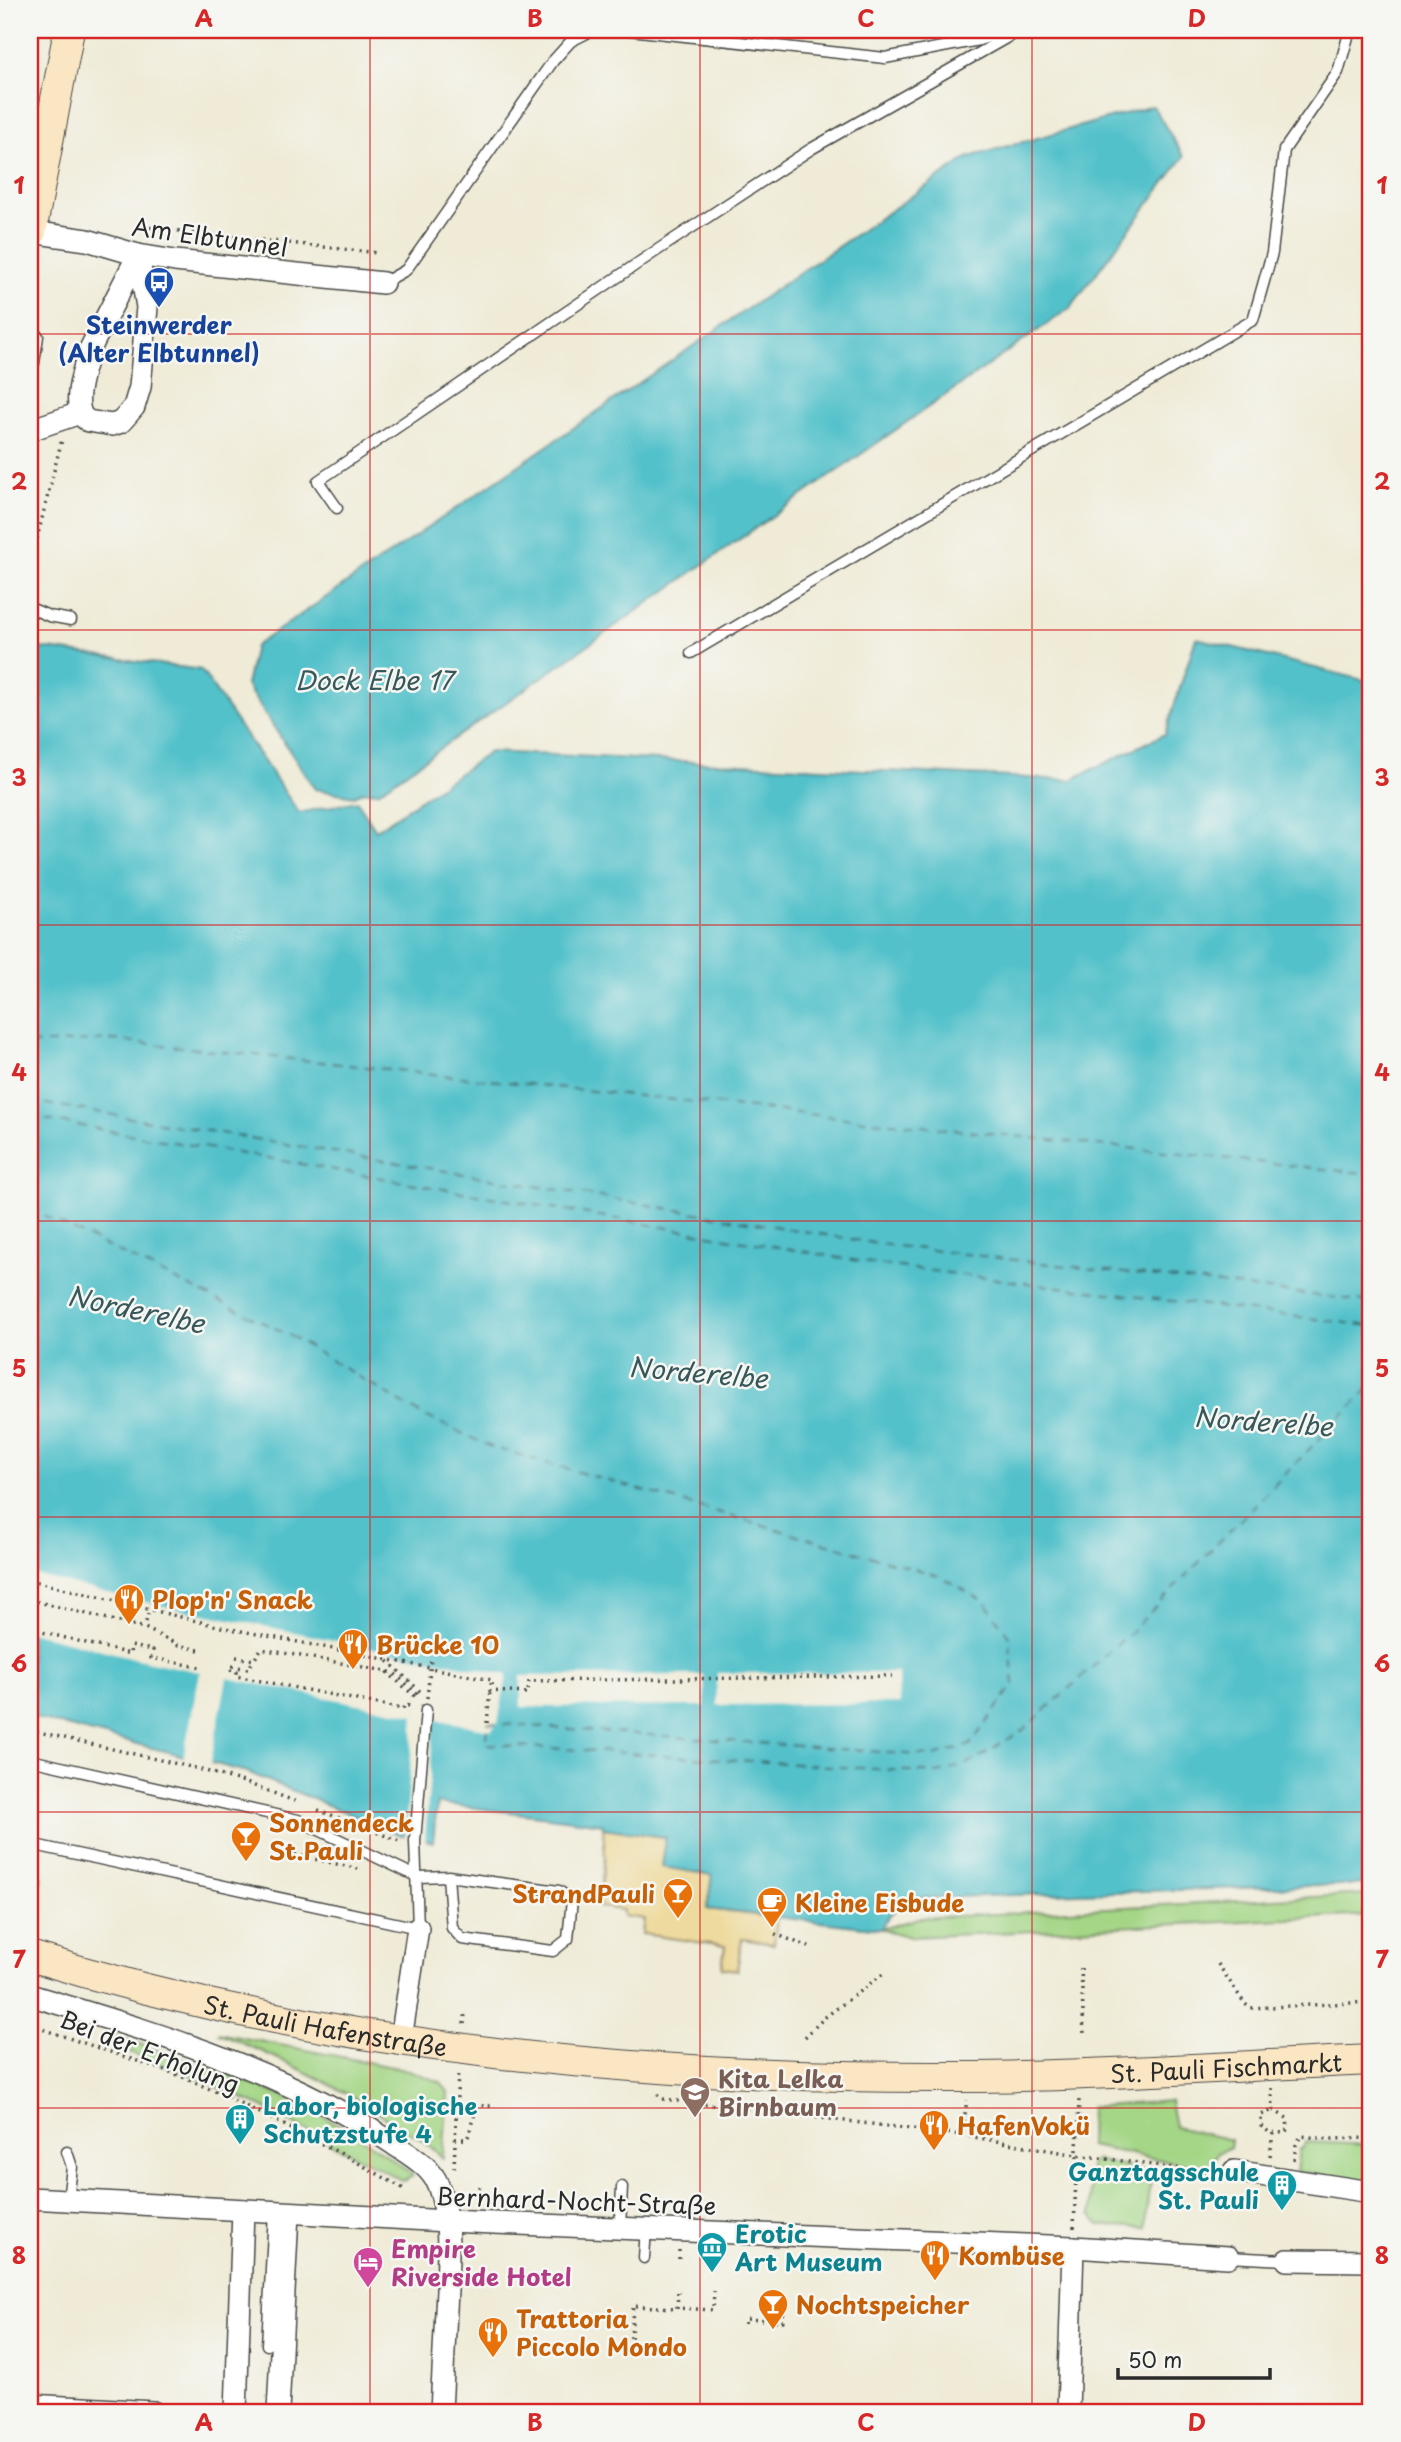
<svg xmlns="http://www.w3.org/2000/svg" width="1401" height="2442" font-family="'Playpen Sans',sans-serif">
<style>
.green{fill:#a4d686;stroke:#688058;stroke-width:2}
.sand{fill:#eeda9e;stroke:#8c8264;stroke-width:2}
.water{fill:#53c1ca;stroke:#3f767a;stroke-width:2}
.pier{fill:#efebd7}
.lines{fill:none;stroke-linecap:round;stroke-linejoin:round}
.ferry{stroke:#37585b;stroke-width:2;stroke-dasharray:9 7;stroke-linecap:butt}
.lane-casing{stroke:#484845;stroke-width:13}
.street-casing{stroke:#484845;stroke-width:24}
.secondary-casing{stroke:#484845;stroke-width:32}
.path{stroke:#484845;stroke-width:3.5;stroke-dasharray:2 5;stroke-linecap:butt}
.lane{stroke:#fff;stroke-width:10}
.street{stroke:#fff;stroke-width:21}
.secondary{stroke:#fbe6c4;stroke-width:30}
.grid{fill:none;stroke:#d62828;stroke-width:2;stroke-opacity:0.55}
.labels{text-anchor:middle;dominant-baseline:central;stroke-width:5;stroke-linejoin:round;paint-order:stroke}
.street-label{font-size:24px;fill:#2b2b2b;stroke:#f6f6f2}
.transit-label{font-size:24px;font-weight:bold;fill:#164399;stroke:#f6f6f2}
.food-label{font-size:24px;font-weight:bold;fill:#c56008;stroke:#f6f6f2;text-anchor:start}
.education-label{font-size:24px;font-weight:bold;fill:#785e54;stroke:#f6f6f2;text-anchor:start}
.culture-label{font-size:24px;font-weight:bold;fill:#0d838f;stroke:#f6f6f2;text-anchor:start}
.hotel-label{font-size:24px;font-weight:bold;fill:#b23c85;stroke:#f6f6f2;text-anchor:start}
.water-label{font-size:26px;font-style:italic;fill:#37585b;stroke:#f6f6f2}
.neatline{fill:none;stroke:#d62828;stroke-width:2.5}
.grid-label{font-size:23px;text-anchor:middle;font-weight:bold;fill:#d62828}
</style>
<rect width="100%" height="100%" fill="#f6f6f2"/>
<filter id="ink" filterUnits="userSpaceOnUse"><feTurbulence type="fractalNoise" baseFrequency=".0143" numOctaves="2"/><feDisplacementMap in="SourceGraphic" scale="14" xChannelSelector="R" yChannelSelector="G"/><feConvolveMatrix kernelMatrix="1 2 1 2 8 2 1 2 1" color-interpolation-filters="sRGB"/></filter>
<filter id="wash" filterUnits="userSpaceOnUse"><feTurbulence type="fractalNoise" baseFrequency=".00686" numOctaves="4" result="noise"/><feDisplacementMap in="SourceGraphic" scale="28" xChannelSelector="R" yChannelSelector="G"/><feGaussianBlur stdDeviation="1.57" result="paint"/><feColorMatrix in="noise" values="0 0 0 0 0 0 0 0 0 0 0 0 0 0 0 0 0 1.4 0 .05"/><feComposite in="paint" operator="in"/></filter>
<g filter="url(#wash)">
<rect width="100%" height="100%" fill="#efebd7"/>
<g class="green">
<polygon points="30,1874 43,1877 30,1928"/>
<polygon points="1371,1894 1371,1915 910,1937 881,1929 919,1918"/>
<path d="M 218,2033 L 408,2070 L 441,2082 L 448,2092 L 443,2158 C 428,2142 408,2132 390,2120 C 336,2085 278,2057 218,2033 Z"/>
<path d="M 110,2034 C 213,2069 329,2103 413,2176 L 403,2181 L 258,2105 L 189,2074 L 107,2044 Z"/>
<polygon points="1170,2101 1175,2127 1231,2140 1230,2147 1218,2153 1209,2169 1089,2146 1090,2107"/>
<polygon points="1306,2142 1371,2145 1371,2183 1296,2172 1299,2149 1302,2149"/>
<polygon points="1096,2160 1153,2173 1148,2196 1146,2228 1099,2225 1091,2214 1091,2165"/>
</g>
<polygon class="sand" points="603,1828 667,1838 712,1875 707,1909 777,1918 774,1944 742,1939 737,1970 722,1968 725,1946 642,1934 644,1919 623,1916 623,1910 599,1907 605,1856"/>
<g class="water">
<polygon points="1153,106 1184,157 1070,308 378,792 364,791 354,796 315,789 246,685 255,646 969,157"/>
<path d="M 1196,638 L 1371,682 L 1371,1884 L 920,1898 C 900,1904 890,1910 881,1929 L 707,1909 L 712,1875 L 662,1867 L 666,1837 L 603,1828 L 603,1824 L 437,1803 L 433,1842 L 401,1835 L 247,1772 L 30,1717 L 30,644 L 41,648 L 201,670 L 299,813 L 357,801 L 376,830 L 490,752 L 1071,780 L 1165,734 Z"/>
</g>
<g class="pier">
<polygon points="30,1574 149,1603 507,1675 498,1722 491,1730 434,1719 425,1842 405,1840 414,1715 227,1678 210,1765 183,1759 200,1672 150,1662 30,1632"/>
<polygon points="717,1673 898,1673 899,1704 717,1705"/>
<polygon points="704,1675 705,1706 521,1707 521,1676"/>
</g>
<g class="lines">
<g class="ferry">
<polyline points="30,1044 114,1040 1371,1174"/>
<polyline points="30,1101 880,1244 1371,1302"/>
<polyline points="30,1117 876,1264 1371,1326"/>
<polyline points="30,1209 289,1335 417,1412 491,1447 940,1576 985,1602 1009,1636 1014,1684 970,1745 934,1756 487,1723 486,1744 938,1773 972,1762 1023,1730 1129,1634 1371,1386"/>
</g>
</g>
</g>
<g filter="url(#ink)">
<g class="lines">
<g class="lane-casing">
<g id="lane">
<polyline points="630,30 885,58 979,40 1012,30"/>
<polyline points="383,283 406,270 553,61 571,41 593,30"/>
<polyline points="30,330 38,336 34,363"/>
<polyline points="337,508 318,481 653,253 811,149 1020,30"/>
<polyline points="30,608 49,616 71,620"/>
<polyline points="691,653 1253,320 1272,253 1284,150 1338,72 1350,30"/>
<polyline points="30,1760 298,1820 418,1877 448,1876 559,1891 572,1900 568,1939 553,1951 462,1939 452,1928 448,1876"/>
<polyline points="30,1844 418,1928 415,1841 426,1710"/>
<polyline points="67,2152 72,2167 68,2200"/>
<polyline points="620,2228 622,2187"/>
<polyline points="1228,2257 1287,2260"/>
<polyline points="644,2258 646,2229"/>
<polyline points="267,2345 274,2212"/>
</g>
</g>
<g class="street-casing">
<g id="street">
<polyline points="31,232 87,240 138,255 175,261 383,283"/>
<path d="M 138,255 L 147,307 L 140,387 L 134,407 L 121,422 L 112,425 L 88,421 L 82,416 C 73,399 84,369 89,351 Z"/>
<polyline points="30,430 80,413"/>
<path d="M 30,1995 C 155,2033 282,2069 392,2143 C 408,2154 431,2166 438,2185 C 451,2219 448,2255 447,2290 C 445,2331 443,2372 441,2412"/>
<polyline points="401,2039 418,1928"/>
<polyline points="1234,2171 1371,2192"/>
<polyline points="30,2198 447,2221 1073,2247 1228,2257"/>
<polyline points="1287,2260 1371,2261"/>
<polyline points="30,2405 153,2412"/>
<polyline points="236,2412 243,2210"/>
<polyline points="278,2412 288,2213"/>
<polyline points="1068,2412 1073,2247"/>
</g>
</g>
<g class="secondary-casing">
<g id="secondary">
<polyline points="31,232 69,30"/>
<path id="s1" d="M 30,1956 C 331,2050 649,2079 964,2077 C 1099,2076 1236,2066 1371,2060"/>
</g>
</g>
<g class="path">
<polyline points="136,226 378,253"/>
<polyline points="30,566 62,439"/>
<polyline points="30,1580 221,1627 492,1680 490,1691 528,1693 529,1681 892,1676"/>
<polyline points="30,1600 145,1628 178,1645 199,1650"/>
<polyline points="146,1622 149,1609"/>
<polyline points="30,1629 130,1654 131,1646 153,1650 151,1658 200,1667"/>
<polyline points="236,1657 254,1660 261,1649 386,1671 394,1673 420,1696"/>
<polyline points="388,1661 423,1694"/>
<polyline points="232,1666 248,1669 254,1660"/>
<polyline points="230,1670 237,1672 236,1676 403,1709 404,1705 411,1706"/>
<polyline points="387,1672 418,1699"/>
<polyline points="427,1698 431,1660"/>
<polyline points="487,1723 490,1691"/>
<polyline points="30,1730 195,1768 244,1782 297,1802"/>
<polyline points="318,1810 402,1842"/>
<polyline points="288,1853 363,1870"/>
<polyline points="775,1934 809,1947"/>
<polyline points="1218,1964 1245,2004 1250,2008 1371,2002"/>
<polyline points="1081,1968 1084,2034"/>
<polyline points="464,2024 465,2013"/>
<polyline points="30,2025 173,2073 222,2094 346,2156 406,2190"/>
<polyline points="805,2037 824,2018 883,1974"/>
<polyline points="1272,2088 1273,2110"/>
<polyline points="658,2094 663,2099 962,2135 1077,2155 1214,2173"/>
<polygon points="1273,2110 1287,2118 1288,2129 1284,2133 1269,2132 1261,2126 1261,2115"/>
<polyline points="30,2119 31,2116"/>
<polyline points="962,2135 967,2100"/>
<path d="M 455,2139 L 467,2139 C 473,2126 470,2117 481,2106 L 493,2106"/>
<polyline points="1270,2156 1273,2133"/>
<polyline points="1294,2160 1296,2145 1301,2136 1329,2139 1371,2138"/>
<polyline points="454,2168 458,2071"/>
<polyline points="475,2194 482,2184"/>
<polyline points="1074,2228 1079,2100"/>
<polyline points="679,2259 679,2250"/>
<polyline points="678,2292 677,2308 713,2310 714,2291"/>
<polyline points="745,2324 745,2319 783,2321 784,2297"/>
<polyline points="631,2338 633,2306 677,2308"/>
</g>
<use href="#lane" class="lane"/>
<use href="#street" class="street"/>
<use href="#secondary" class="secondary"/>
</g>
</g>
<path class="grid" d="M 370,30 L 370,2412M 700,30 L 700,2412M 1032,30 L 1032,2412M 30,334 L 1371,334M 30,630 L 1371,630M 30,925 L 1371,925M 30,1221 L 1371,1221M 30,1517 L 1371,1517M 30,1812 L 1371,1812M 30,2108 L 1371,2108"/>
<defs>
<g id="bus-pin" transform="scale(1.575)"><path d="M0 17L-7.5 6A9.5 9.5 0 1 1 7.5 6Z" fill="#1a4fb4" stroke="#f6f6f2"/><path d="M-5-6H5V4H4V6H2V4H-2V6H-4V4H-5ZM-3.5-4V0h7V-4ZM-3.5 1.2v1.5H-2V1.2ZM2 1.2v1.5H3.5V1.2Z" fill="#fff"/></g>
<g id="restaurant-pin" transform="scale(1.575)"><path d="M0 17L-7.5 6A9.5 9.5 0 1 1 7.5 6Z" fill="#e8710a" stroke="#f6f6f2"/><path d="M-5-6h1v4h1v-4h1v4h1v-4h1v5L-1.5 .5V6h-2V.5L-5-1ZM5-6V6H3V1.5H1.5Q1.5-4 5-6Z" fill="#fff"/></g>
<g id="bar-pin" transform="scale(1.575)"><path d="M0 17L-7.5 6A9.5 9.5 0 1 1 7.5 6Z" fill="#e8710a" stroke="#f6f6f2"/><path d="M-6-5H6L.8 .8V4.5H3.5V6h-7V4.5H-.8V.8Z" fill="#fff"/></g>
<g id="cafe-pin" transform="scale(1.575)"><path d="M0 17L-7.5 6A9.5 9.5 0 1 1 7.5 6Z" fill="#e8710a" stroke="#f6f6f2"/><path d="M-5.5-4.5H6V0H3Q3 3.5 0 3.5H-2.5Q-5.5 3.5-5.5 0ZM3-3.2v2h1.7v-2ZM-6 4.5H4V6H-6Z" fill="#fff"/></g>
<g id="school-pin" transform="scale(1.575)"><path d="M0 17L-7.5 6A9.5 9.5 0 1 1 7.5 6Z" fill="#8d6e63" stroke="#f6f6f2"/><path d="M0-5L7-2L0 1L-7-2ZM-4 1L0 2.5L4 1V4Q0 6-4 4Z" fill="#fff"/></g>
<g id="building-pin" transform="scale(1.575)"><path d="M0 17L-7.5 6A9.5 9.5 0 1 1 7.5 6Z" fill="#0f9aa8" stroke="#f6f6f2"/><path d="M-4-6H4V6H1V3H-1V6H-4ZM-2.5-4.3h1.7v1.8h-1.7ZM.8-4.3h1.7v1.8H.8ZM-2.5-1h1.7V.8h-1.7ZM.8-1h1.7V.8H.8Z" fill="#fff"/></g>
<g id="museum-pin" transform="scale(1.575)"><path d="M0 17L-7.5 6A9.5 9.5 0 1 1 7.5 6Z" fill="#0f9aa8" stroke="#f6f6f2"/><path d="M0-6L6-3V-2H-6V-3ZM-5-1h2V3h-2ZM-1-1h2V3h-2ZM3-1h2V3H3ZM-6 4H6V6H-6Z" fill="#fff"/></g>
<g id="hotel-pin" transform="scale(1.575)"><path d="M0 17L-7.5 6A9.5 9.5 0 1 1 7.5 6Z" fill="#d1479c" stroke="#f6f6f2"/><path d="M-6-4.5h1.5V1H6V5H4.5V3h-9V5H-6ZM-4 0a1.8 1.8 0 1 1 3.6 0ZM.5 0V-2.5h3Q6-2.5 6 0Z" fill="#fff"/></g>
</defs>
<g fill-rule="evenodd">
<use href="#bus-pin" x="159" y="282"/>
<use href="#restaurant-pin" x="129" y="1599"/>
<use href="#restaurant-pin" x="353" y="1644"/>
<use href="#bar-pin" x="246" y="1836"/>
<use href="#bar-pin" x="678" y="1893"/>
<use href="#cafe-pin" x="772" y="1902"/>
<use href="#school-pin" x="695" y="2092"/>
<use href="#building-pin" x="240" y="2119"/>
<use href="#restaurant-pin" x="934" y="2125"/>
<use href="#building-pin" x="1282" y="2185"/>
<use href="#museum-pin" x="712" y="2247"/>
<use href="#restaurant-pin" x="935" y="2255"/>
<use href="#hotel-pin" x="368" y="2262"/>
<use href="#bar-pin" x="773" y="2304"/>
<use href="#restaurant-pin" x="493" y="2332"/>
</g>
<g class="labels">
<g class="street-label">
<text transform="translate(210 236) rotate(8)">Am Elbtunnel</text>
<text stroke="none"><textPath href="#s1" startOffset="304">St. Pauli Hafenstraße</textPath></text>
<text transform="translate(150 2051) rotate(21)">Bei der Erholung</text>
<text stroke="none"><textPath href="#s1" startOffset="1208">St. Pauli Fischmarkt</textPath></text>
<text transform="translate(576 2200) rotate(2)">Bernhard-Nocht-Straße</text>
</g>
<g class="transit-label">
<text x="159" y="324">Steinwerder<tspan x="159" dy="28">(Alter Elbtunnel)</tspan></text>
</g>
<g class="food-label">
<text x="152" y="1599">Plop'n' Snack</text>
<text x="376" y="1644">Brücke 10</text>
<text x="269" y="1822">Sonnendeck<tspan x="269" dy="28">St.Pauli</tspan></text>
<text x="655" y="1893" text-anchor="end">StrandPauli</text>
<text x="795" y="1902">Kleine Eisbude</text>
<text x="957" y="2125">HafenVokü</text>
<text x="958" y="2255">Kombüse</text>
<text x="796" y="2304">Nochtspeicher</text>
<text x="516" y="2318">Trattoria<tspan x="516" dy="28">Piccolo Mondo</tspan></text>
</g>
<g class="education-label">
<text x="718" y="2078">Kita Lelka<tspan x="718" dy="28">Birnbaum</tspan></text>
</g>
<g class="culture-label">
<text x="263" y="2105">Labor, biologische<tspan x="263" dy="28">Schutzstufe 4</tspan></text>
<text x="1259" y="2171" text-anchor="end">Ganztagsschule<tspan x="1259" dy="28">St. Pauli</tspan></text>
<text x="735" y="2233">Erotic<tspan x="735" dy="28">Art Museum</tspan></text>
</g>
<g class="hotel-label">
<text x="391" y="2248">Empire<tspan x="391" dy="28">Riverside Hotel</tspan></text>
</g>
<g class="water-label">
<text x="374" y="679">Dock Elbe 17</text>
<text transform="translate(136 1309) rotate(12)">Norderelbe</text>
<text transform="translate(698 1372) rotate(5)">Norderelbe</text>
<text transform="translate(1263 1421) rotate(4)">Norderelbe</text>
</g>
</g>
<rect width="1401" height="2442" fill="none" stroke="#f6f6f2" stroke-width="77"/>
<path d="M1118 2368v10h152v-10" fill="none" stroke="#2b2b2b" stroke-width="3.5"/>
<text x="1128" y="2368" font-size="21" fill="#2b2b2b" stroke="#f6f6f2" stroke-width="5" paint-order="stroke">50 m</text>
<rect x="38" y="38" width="1324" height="2366" class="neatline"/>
<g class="grid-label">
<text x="204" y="27">A</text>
<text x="535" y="27">B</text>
<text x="866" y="27">C</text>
<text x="1197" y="27">D</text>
<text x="19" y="194">1</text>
<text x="1382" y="194">1</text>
<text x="19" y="490">2</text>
<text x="1382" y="490">2</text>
<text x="19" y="786">3</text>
<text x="1382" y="786">3</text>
<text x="19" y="1081">4</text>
<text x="1382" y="1081">4</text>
<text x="19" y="1377">5</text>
<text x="1382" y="1377">5</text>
<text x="19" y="1672">6</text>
<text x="1382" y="1672">6</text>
<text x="19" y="1968">7</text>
<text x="1382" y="1968">7</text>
<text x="19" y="2264">8</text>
<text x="1382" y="2264">8</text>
<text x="204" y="2431">A</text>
<text x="535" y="2431">B</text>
<text x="866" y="2431">C</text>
<text x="1197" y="2431">D</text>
</g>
</svg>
